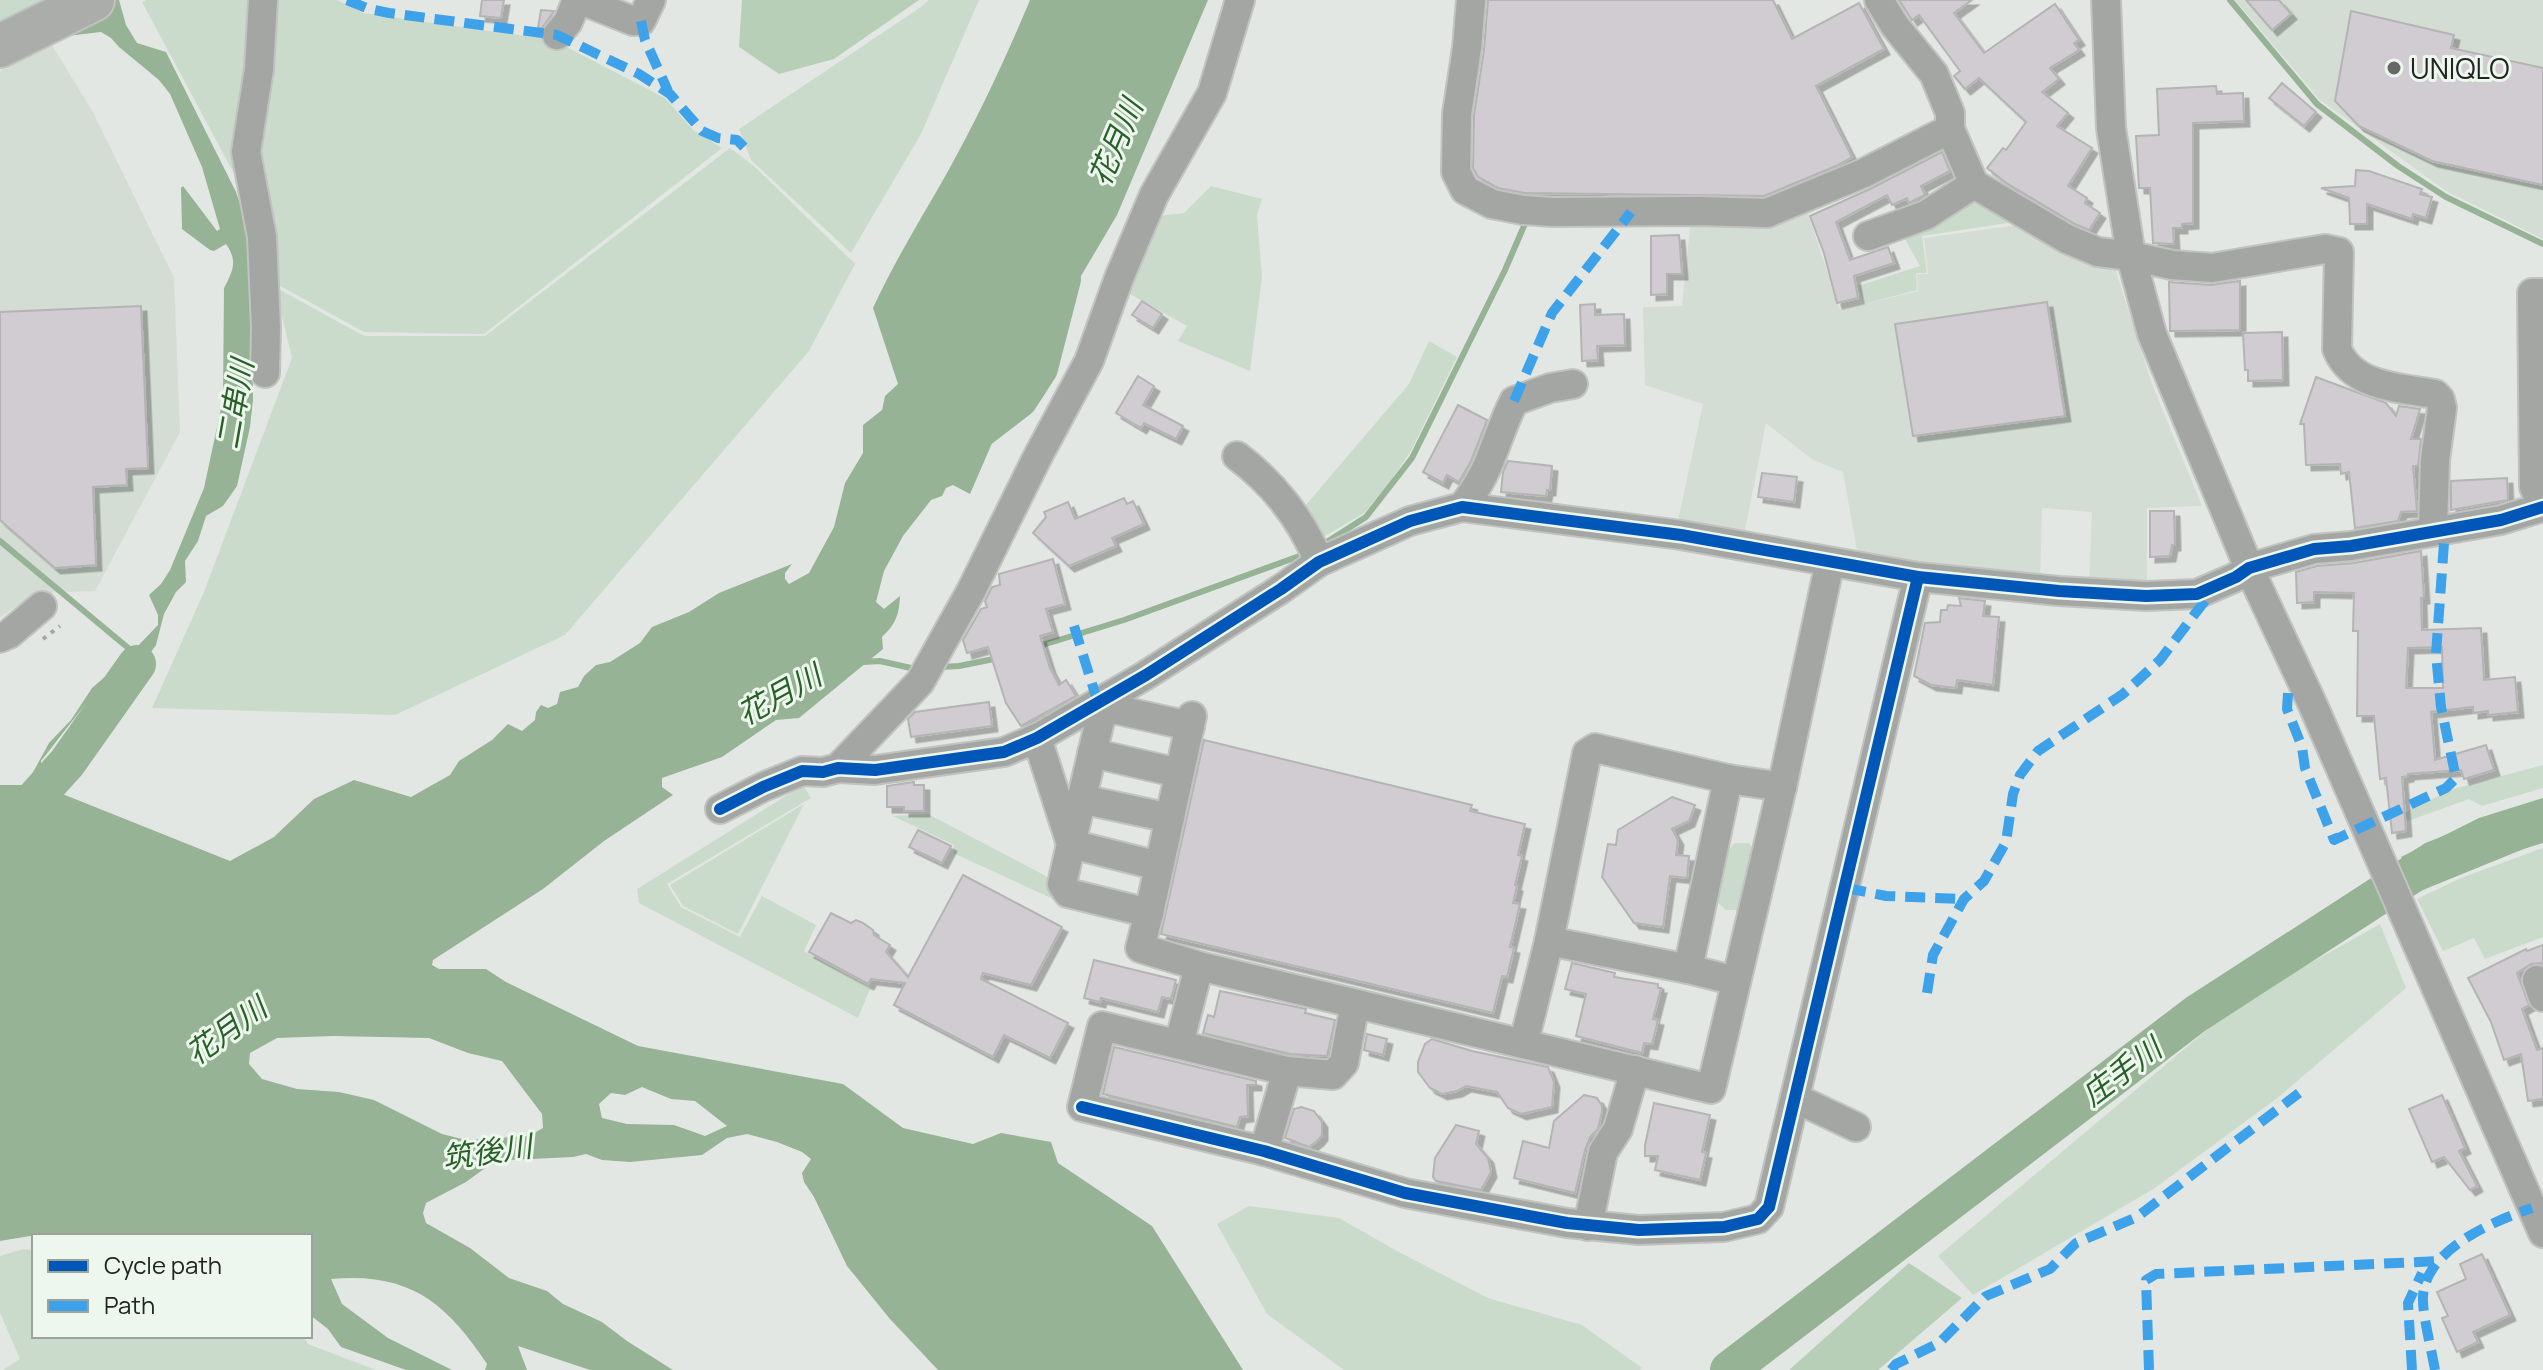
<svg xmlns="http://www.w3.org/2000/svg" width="2543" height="1370" font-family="Manrope,'Noto Sans JP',sans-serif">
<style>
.built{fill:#d4ddd4}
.green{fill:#cbdbcb}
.forest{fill:#b7cfb6}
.water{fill:#97b395;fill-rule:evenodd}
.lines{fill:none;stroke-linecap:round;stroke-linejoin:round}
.stream{stroke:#97b395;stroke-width:6}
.river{stroke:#97b395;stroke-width:38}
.building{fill:#d1ccd2;stroke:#b4b4b4;stroke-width:2;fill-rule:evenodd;filter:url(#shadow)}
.minor-casing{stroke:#c1c3c1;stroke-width:32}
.highway-casing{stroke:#c1c3c1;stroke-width:46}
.path{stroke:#a5a6a5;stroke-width:4;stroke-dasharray:4 6;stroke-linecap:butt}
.minor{stroke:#a4a6a4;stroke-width:28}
.highway{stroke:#abadab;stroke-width:42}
.quiet{stroke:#3ea2ea;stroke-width:10;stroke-dasharray:20 10;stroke-linecap:butt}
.cycleway-casing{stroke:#eef7ee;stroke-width:17}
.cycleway{stroke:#0057b8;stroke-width:12}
.poi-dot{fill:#656865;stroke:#eef7ee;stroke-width:3}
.labels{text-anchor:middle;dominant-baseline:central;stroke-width:6;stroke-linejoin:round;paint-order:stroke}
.poi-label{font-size:28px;fill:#212421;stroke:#eef7ee;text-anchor:start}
.water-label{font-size:30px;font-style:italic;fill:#296029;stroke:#eef7ee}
</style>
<defs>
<filter id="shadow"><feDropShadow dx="5.5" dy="5.5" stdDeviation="0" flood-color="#0004"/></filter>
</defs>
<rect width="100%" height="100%" fill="#e3e7e3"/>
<g class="built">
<polygon points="2235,0 2543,0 2543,239 2446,191 2319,99"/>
<polygon points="50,42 93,112 174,278 180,432 95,591 38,593 0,617 0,71"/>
<polygon points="1805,204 1840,310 1918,291 1917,274 1928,274 1924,238 2025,224 2112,259 2152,384 2202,506 2147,508 2147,589 2089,586 2092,512 2042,508 2040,582 1859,562 1843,472 1813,460 1766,423 1743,541 1676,530 1703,404 1645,385 1643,307 1682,306 1691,218"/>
</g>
<g class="green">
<polygon points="0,0 46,0 46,1 0,22"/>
<polygon points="146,0 253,0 238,181 142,2"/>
<polygon points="271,0 337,0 363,13 553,40 665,98 693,130 722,148 484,334 364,332 273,282 254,142"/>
<polygon points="929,0 979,0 921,134 851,253 751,160 739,129 921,7"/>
<polygon points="730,148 754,166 855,264 809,351 565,635 395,715 152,708 204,592 292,358 275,287 364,336 485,336"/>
<polygon points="1211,186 1262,199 1257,215 1262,277 1250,371 1178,341 1187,326 1128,293 1157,216 1184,213"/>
<polygon points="1979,192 2021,221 1922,236 1927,273 1916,273 1917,290 1864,304 1858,286 1920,266 1905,239"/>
<polygon points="1429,341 1457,357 1411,451 1389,483 1364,513 1318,540 1299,513 1409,384"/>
<polygon points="2543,765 2543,788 2482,806 2469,799 2394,826 2391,819 2453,789"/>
<polygon points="803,785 811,798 667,884 681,907 740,937 762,896 816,925 804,951 870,989 858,1018 639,903 637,889"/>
<polygon points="804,804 738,934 683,906 670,885"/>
<polygon points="928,814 1046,876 1064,904 953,853 954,845 893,816"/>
<path d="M 1735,843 L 1749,843 L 1757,854 L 1741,910 L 1726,910 L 1717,902 C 1720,883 1720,856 1735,843 Z"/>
<polygon points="2543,848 2543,937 2485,959 2474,938 2443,951 2417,899 2461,878"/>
<polygon points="2380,924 2406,988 2280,1096 2155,1188 1973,1295 1938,1256 2239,1003"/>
<polygon points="1249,1206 1339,1218 1397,1251 1488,1298 1582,1325 1642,1368 1640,1370 1344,1370 1267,1314 1217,1224"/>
<polygon points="23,1249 34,1250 34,1336 303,1336 308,1344 376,1370 3,1370 20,1359 0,1313 0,1256"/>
</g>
<g class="forest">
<polygon points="742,0 919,0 834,59 779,74 739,47"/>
<polygon points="1909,1263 1962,1298 1878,1370 1789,1370"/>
</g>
<g class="water">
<path d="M 53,0 L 119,0 L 126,25 L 137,43 L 166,52 L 236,192 L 251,237 L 253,400 L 250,427 L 237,486 L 223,506 L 206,516 L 198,541 L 185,561 L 186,582 L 176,592 L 164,614 L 156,645 L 115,703 L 108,732 L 100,748 L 81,767 L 72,773 L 69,771 C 76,756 88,748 97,736 C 105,724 116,688 115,674 L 111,675 C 85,703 64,732 41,761 L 41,766 L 46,768 L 45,775 L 40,785 L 230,861 L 274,837 L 314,799 L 354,780 L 411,797 L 450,775 L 459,761 L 492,740 L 508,724 L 522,731 L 535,720 L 536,712 L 541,705 L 548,708 L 557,704 L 560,692 L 578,687 L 584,676 L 596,665 L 610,662 L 640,643 L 652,627 L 689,612 L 719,593 L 792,564 L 785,573 L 785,579 L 789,584 L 809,573 L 834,527 L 845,483 L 863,453 L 863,425 L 882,410 L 885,396 L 898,384 L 873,308 C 895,260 921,219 947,173 C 978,117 1005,60 1030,0 L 1208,0 L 1117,215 L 1019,381 L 970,494 L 953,485 L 946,488 L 942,496 L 931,500 L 903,536 L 884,571 L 876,602 L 884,609 L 900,596 C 899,615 896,624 882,637 L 883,649 L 799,718 L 776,720 L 722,757 L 662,778 L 662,787 L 673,795 L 604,841 L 543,889 L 433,960 L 432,965 L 439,969 L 486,969 L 506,982 L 638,1046 L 843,1084 L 903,1128 L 973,1144 L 1001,1133 L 1051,1142 L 1058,1163 L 1152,1226 L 1243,1370 L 938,1370 L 890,1319 L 847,1266 L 814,1197 L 804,1182 L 802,1173 L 811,1159 L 802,1152 L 777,1142 L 747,1134 L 727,1138 L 702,1155 L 630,1162 L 602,1160 L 586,1154 L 573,1157 L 510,1160 L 488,1166 L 466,1182 L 426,1203 L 423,1213 L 426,1223 L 470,1248 L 509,1278 L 547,1291 L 563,1304 L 602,1322 L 627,1341 L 673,1370 L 590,1370 L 518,1346 L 527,1370 L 485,1370 L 487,1364 C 446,1302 409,1272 331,1279 L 342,1304 L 388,1338 L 452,1370 L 406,1370 L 341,1347 L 328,1329 L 310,1315 L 310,1236 L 36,1235 L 0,1241 L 0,785 L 26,785 L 49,743 L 71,720 L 92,688 L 114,669 L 125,665 L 132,659 L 135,649 L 158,625 L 158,615 L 149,595 L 161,584 L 170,570 L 204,488 L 223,399 L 224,288 C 233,271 238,261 226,244 L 214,251 L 210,250 L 182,229 L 181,188 L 183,186 L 214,227 L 217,231 L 220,229 L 202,167 L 170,94 L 159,80 L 119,47 L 111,38 L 101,32 L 67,36 ZM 333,1036 L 429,1038 L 468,1053 L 502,1061 L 542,1114 L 543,1128 L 529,1136 L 466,1140 L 442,1134 L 374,1100 L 339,1092 L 297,1089 L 262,1079 L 249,1064 L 250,1053 L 277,1038 ZM 642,1087 L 671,1099 L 695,1101 L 727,1126 L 705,1136 L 674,1125 L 627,1124 L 602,1118 L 599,1104 L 611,1093 L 625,1095 Z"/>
<polygon points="2543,798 2543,841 2418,892 2401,857 2479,818"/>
</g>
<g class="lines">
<g class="stream">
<polyline points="2230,0 2317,104 2398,166 2446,197 2543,244"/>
<polyline points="0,541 139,657"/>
<polyline points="1319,547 1366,517 1412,458 1505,270 1527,219"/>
<polyline points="1036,647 1124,620 1305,554"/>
<polyline points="863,662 880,661 911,668"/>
<polyline points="939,667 959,666 999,658"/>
</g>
<g class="river">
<polyline points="967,439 1019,399 1039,368 1062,279"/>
<polyline points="0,837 67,763 137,664"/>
<polyline points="1729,1370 2196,1014 2434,860 2478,843 2543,823"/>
</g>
</g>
<g class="building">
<polygon points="482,0 504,0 501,18 480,16"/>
<polygon points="1488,0 1773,0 1792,39 1859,3 1884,49 1816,86 1852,157 1836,166 1764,196 1525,193 1498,188 1478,177 1473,168 1474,115 1484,50"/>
<polygon points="1899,0 1972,0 1954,13 1984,53 2055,4 2079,40 2074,43 2079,50 2050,68 2059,79 2042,92 2068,113 2057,126 2092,148 2068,186 2087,198 2085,203 2100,213 2089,230 2075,224 2008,184 1987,168 2003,148 2006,150 2026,122 1979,78 1965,89 1954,76 1960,71 1919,15 1912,20"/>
<polygon points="2246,0 2279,0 2291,14 2272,30"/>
<polygon points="541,10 554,11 542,28 538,28"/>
<polygon points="2351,11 2454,35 2451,48 2543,68 2543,185 2432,161 2359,126 2335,101"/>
<polygon points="2282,83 2316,112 2304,126 2269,98"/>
<polygon points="2216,86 2217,94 2243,93 2244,121 2193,123 2193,223 2182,224 2182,228 2173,228 2174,244 2153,243 2150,188 2139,188 2136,136 2159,135 2157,89"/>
<polygon points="1942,152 1950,171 1921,186 1925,195 1909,203 1907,198 1892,205 1887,195 1836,222 1850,260 1888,247 1894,263 1854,276 1858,298 1837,303 1824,253 1810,216 1872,188"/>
<polygon points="2356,170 2369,171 2422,189 2420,194 2432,197 2426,218 2413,214 2412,219 2367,204 2367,224 2350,224 2349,198 2321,188 2355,186"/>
<polygon points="1679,235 1682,274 1667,274 1667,294 1651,295 1651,236"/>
<polygon points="2240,281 2240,330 2170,331 2169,282 2211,285"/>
<polygon points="1142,301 1162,314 1153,328 1132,315"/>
<polygon points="2047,302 2065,416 1913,436 1895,324"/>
<polygon points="1595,304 1595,315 1624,314 1625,345 1597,346 1598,360 1582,361 1580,305"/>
<polygon points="141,306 148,468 126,469 127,485 93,487 96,565 55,568 0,520 0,312"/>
<polygon points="2282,332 2283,380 2248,381 2248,370 2245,370 2243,333"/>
<polygon points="1138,376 1154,386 1143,405 1183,426 1176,439 1144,423 1141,428 1116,413"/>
<polygon points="2316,377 2386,403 2396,416 2399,406 2420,409 2411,439 2421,439 2418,466 2413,466 2417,511 2401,512 2398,521 2355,528 2349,472 2341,474 2340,464 2306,465 2304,424 2300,424"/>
<polygon points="1458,405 1487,420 1471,461 1459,482 1447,475 1443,483 1423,472"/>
<polygon points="1508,461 1552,466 1550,490 1547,490 1546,496 1501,492 1503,472"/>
<polygon points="1762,473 1797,477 1794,502 1758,497"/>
<polygon points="2507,478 2508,500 2451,510 2451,481"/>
<polygon points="1124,498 1127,504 1133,501 1144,524 1112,538 1116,546 1069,566 1033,533 1046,517 1044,512 1068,502 1075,519"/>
<polygon points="2150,511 2174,511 2175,545 2172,545 2170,556 2150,557"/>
<path d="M 2421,551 L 2424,598 L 2421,598 L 2422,630 L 2481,628 L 2484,680 L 2515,677 L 2518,712 L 2488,715 L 2488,711 L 2473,713 L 2473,707 L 2431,712 L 2435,760 L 2486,745 L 2494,770 L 2464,779 L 2461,770 L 2408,774 L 2408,776 L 2402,777 L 2406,831 L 2392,833 L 2386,778 L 2380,779 L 2374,716 L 2357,716 L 2358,631 L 2353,631 L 2354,593 L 2314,592 L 2314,602 L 2297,603 L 2296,572 L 2317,566 L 2354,563 ZM 2442,647 L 2443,688 L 2406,688 L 2408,648 Z"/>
<polygon points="1053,559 1065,604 1046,609 1053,632 1040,636 1050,668 1059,685 1066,680 1076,696 1021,726 1006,703 988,647 967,653 963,640 981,609 987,607 985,601 992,587 1000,585 999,574"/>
<polygon points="1959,598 1985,601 1983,616 1999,617 1993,685 1957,680 1956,688 1931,685 1914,676 1925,623 1940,622 1941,610 1947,610 1948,605 1961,606"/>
<polygon points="989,702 992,726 911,737 908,719 915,712"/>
<polygon points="1204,740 1472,805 1470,811 1525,824 1518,855 1522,856 1515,885 1517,886 1513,903 1520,904 1510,947 1514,948 1507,977 1502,976 1493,1013 1161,934"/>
<polygon points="914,782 914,785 924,785 924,811 904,811 904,807 887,807 887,786"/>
<polygon points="1672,797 1695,805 1689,821 1672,829 1678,840 1676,855 1689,856 1687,878 1670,876 1663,927 1634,923 1602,877 1608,844 1616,845 1618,830"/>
<polygon points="918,830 951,846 942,863 909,847"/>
<polygon points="963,875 1062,927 1031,985 983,973 981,979 1068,1023 1050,1058 1004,1035 993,1057 894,1005 905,983 871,979 868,984 809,952 831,913 851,923 856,920 863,923 873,930 874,935 890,945 886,952 908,977"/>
<polygon points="2543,945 2543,963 2531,964 2517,973 2529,1005 2522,1009 2537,1050 2543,1048 2543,1099 2528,1101 2521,1054 2504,1060 2491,1022 2468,978 2526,949 2527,951"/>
<polygon points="1094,960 1176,980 1171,999 1162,997 1158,1012 1101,998 1100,1002 1084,998"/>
<polygon points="1572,963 1615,973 1614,977 1658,984 1658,988 1661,988 1653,1019 1658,1020 1652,1044 1644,1043 1642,1053 1576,1036 1586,994 1565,989"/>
<polygon points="1220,991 1306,1009 1305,1013 1335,1020 1327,1056 1290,1054 1203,1033 1208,1015 1214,1017"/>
<polygon points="1367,1034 1387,1039 1383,1055 1364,1050"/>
<polygon points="1432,1039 1472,1051 1548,1067 1554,1082 1552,1107 1521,1114 1508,1108 1497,1092 1466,1086 1457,1091 1442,1094 1430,1088 1418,1072 1418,1062 1425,1044"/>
<polygon points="1114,1047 1256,1081 1256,1085 1247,1085 1248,1116 1240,1117 1237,1127 1103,1094"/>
<polygon points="1584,1095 1597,1098 1602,1106 1602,1111 1598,1129 1590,1137 1585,1150 1575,1193 1514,1178 1523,1141 1549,1148 1554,1121"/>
<polygon points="2442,1095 2465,1148 2459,1151 2477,1186 2470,1190 2444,1157 2432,1162 2409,1109"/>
<polygon points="1654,1103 1710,1115 1702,1152 1706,1153 1700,1180 1655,1170 1658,1156 1645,1156 1645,1145"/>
<polygon points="1301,1107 1314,1111 1322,1122 1322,1135 1318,1140 1309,1147 1285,1138 1294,1109"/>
<polygon points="1456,1125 1479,1131 1476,1144 1488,1158 1491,1172 1481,1190 1436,1181 1433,1177 1435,1158"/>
<polygon points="2482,1254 2510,1315 2473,1332 2478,1342 2457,1352 2442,1318 2448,1316 2437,1292 2466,1279 2460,1264"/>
</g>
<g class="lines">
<g class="minor-casing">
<g id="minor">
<polyline points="263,0 259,69 246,152 262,237 266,328 265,373"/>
<polyline points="581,0 633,21 641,21 651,0"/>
<polyline points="1471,0 1467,48 1457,114 1456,172 1465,190 1492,204 1523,210 1552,212 1699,211 1767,213 1864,173 1950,129"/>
<path d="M 1879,0 L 1895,26 L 1934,74 L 1950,113 L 1950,129 L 1974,184 L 2067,239 L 2098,252 L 2131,256 L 2172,265 L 2212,268 L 2325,249 L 2339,252 L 2337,349 C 2352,387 2400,388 2435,394 L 2440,399 L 2442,408 L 2435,460 L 2433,530"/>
<polyline points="2106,0 2111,128 2131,256 2152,334 2249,568 2312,703 2543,1233"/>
<polyline points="557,35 568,22 577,0"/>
<polyline points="1868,236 1926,215 1974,184"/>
<polyline points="2543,293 2532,293 2534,487 2543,506"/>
<path d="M 1237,456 C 1273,483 1302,520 1319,562"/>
<path d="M 1462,507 C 1492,471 1494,441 1514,401 L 1550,388 L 1573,384"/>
<polyline points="0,638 9,634 42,606"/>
<polyline points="1037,738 1071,844 1062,884 1068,893 1149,913 1140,948 1199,966 1711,1089 1782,787"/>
<polyline points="1092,753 1179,773"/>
<polyline points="838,768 920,682 971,591 1038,456 1089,361 1119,278 1154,195 1212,93 1240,0"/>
<polyline points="1081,799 1170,818"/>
<polyline points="720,809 763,787 802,771 823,772 838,768 875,770 1004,752 1037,738 1146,675 1281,589 1319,562 1410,521 1462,507 1681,535 1918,577 2059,591 2146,596 2197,594 2236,577 2249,568 2314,549 2351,546 2501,520 2543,507"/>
<polyline points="1159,866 1071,844 1101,716 1113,709 1190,726"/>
<polyline points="1149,913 1192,716"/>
<polyline points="1549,941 1688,969 1728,779"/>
<polyline points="1688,969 1736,981"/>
<polyline points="2537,980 2543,997"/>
<polyline points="1355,1004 1344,1063 1333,1075 1287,1071 1102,1026 1082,1107 1264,1151 1405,1193 1567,1223 1639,1230 1724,1227 1758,1219 1769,1207 1918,577"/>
<polyline points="1524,1042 1549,941 1587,753 1595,748 1728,779 1782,787 1830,562"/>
<polyline points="1179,1044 1199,966"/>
<polyline points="1795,1098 1856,1127"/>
<polyline points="1264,1151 1287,1071"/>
<polyline points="1588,1226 1603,1152 1618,1129 1635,1070"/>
</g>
</g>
<g class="highway-casing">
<polyline id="highway" points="0,46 93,0"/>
</g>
<polyline class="path" points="43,639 60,626"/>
<use href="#minor" class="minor"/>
<use href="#highway" class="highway"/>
<g class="quiet">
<polyline points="347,0 369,9 389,13 557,35 639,74 670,94 702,131 718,138 737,140 744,147"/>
<polyline points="641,21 645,40 668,91"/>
<polyline points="1514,401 1552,313 1631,212"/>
<polyline points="1074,626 1098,703"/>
<polyline points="2288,693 2287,709 2302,747 2305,768 2334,840 2446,788 2456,778 2441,707 2436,654 2445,529"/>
<polyline points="1846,888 1886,896 1964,899"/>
<polyline points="1927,993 1933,955 1964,899 1984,881 2006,842 2013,794 2020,775 2038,751 2123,694 2160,660 2207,598 2207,590"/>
<polyline points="1891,1370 1896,1364 1939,1343 1986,1296 2050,1269 2076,1243 2137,1217 2299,1093"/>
<polyline points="2149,1370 2146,1280 2156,1274 2440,1261"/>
<polyline points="2412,1370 2408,1303 2422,1273"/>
<path d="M 2435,1370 C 2432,1352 2422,1313 2423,1297 C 2425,1249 2494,1221 2532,1208"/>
</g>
<g class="cycleway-casing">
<g id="cycleway">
<polyline points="720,809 763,787 802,771 823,772 838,768 875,770 1004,752 1037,738 1146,675 1281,589 1319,562 1410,521 1462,507 1681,535 1918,577 2059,591 2146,596 2197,594 2236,577 2249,568 2314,549 2351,546 2501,520 2543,507"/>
<polyline points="1082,1107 1264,1151 1405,1193 1567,1223 1639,1230 1724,1227 1758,1219 1769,1207 1918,577"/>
</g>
</g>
<use href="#cycleway" class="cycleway"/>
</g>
<circle class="poi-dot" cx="2394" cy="68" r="8"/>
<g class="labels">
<g class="poi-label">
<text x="2410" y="68">UNIQLO</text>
</g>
<g class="water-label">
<text transform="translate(1115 142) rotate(-67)">花月川</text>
<text transform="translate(234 404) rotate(-80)">二串川</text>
<text transform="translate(779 694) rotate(-29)">花月川</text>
<text transform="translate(226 1030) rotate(-36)">花月川</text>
<text transform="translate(2121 1071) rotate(-37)">庄手川</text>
<text transform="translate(487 1151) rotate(-8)">筑後川</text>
</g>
</g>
<rect x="32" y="1234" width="280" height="104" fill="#eef7ee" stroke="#9ca39c" stroke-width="2"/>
<rect x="48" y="1260" width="40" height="12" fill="#0057b8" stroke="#9ca39c" stroke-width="2"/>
<text x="104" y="1274" font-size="24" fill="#212421">Cycle path</text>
<rect x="48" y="1300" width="40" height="12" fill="#3ea2ea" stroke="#9ca39c" stroke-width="2"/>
<text x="104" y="1314" font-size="24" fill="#212421">Path</text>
</svg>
